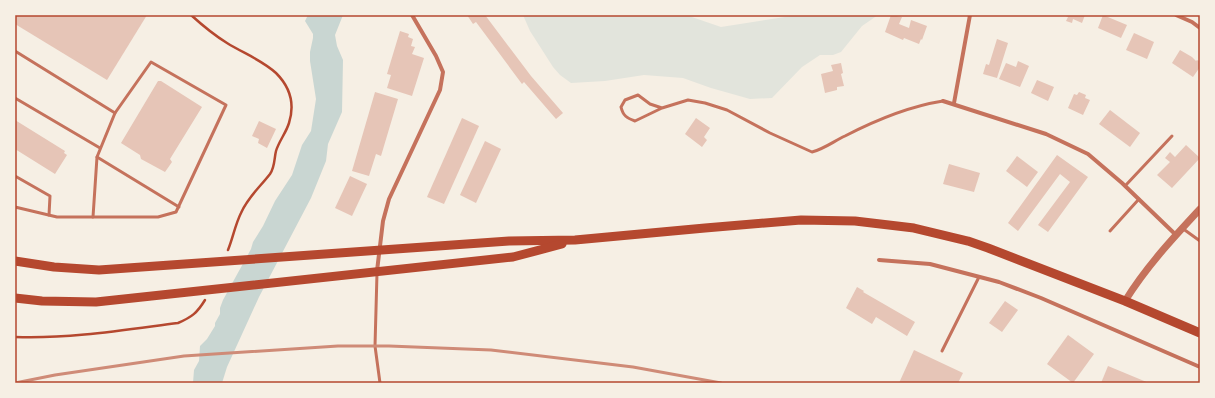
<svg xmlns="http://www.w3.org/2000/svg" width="1215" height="398" font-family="'Work Sans',sans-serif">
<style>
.green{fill:#e2e4dc}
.water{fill:#c9d6d2}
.building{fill:#e6c5b7}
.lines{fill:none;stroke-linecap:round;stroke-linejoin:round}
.path{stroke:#b5482f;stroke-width:2.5}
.service{stroke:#c5725c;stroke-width:3}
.minor{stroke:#c5725c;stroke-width:4}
.tertiary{stroke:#c5725c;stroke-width:7}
.trunk{stroke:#b5482f;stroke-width:9}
.rail{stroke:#cf8b77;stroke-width:3}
.neatline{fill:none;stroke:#b5482f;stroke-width:1.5}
</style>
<rect width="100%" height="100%" fill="#f6efe4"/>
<polygon class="green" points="523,15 686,15 721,27 798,15 878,15 862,26 841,52 833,55 820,55 802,67 772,98 750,99 711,88 683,78 644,75 605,81 571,83 560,75 553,67 530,31"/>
<polygon class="water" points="308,15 343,15 335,35 337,46 343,60 342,112 328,144 326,161 311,198 259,297 227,367 222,383 193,383 194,370 199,361 200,346 207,339 215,326 215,323 220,314 220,308 223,300 251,249 253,242 263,226 275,201 292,175 302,145 311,131 316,99 310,61 310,52 313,38 313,34 305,21"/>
<g class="building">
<polygon points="16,15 147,15 107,80 15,24"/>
<polygon points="467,15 485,15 531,76 563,113 556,119 524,82 522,84 476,22 473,24"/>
<polygon points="891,15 902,17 899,24 909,28 911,20 927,26 922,40 921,39 919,44 904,38 903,40 885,32"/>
<polygon points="1063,15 1085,15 1082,23 1073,19 1072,23 1066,21 1068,17"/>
<polygon points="1103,15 1127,25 1121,38 1098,28"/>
<polygon points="400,31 409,34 408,37 413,39 411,46 415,47 412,54 424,58 412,96 387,88 391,75 387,74"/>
<polygon points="1134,33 1154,42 1147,59 1126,50"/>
<polygon points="997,39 1008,43 997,78 983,74 986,64 989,65"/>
<polygon points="1180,50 1192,57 1196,61 1197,60 1200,62 1200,67 1193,77 1172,63"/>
<polygon points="1018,61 1029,66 1020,87 999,79 1006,63 1016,67"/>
<polygon points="841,63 843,73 841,74 844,86 837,87 837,90 825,93 821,74 833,71 831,65"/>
<polygon points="1037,80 1054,87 1048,101 1031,93"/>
<polygon points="158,81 161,81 202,107 170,159 172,162 165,172 141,159 140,155 121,143"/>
<polygon points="375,92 398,99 381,156 376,154 369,176 352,171"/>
<polygon points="1079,92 1086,95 1085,98 1090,100 1083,115 1068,108 1074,94 1077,95"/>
<polygon points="1110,110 1140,133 1130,147 1099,124"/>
<polygon points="462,118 479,126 444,204 427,197"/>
<polygon points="696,118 710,128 704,137 707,140 702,147 685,134"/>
<polygon points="15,120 65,151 64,153 67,155 55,174 15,149"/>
<polygon points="259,121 276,129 267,148 258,143 259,139 252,136"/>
<polygon points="485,141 501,149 476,203 460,195"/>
<polygon points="1186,145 1200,158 1172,188 1157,175 1170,162 1165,158 1170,152 1175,157"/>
<polygon points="1057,155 1088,177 1048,232 1038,225 1070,182 1060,174 1018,231 1008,223"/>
<polygon points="1017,156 1038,172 1027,187 1006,171"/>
<polygon points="949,164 980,173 974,192 943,184"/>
<polygon points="350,176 367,184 352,216 335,208"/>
<polygon points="857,287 864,291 863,292 915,322 907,336 876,317 872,324 846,308"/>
<polygon points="1005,301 1018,310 1002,332 989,323"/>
<polygon points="1068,335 1094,354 1073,383 1047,364"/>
<polygon points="914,350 963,373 958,383 899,383"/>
<polygon points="1108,366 1149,383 1101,383"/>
</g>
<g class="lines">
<g class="path">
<path d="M 191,15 C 202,25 214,35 227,43 C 243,53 262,60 276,73 C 290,87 295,104 289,123 C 286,133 279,141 276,151 C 274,159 275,167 270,174 C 260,187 248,197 241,213 C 235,225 233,238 228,250"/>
<path d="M 15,337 C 70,339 124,330 178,323 C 192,317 197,313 205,300"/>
</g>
<g class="service">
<polyline points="15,51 115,113 151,62 226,105 176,212 158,217 57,217 15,207"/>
<polyline points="15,98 100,148"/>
<path d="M 662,108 L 650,104 L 638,95 L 625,100 L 621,107 C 623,116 627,118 635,121 L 662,108 L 688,100 L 705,103 L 727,110 L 770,133 L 812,152 C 824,149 834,141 845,136 C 874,121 911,106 943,101"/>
<polyline points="97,157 179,207"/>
<polyline points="15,176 50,196 49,215"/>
<polyline points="1125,186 1172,136"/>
<polyline points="93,217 97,157 115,113"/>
<polyline points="1182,228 1200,241"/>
<polyline points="1110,231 1139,199"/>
<polyline points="377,273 375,346 380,383"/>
<polyline points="942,351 979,277"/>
</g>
<g class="minor">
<polyline points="1176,15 1192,22 1200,28"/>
<polyline points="943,101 1046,134 1088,154 1122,183 1176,235"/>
<polyline points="954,103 970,15"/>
<polyline points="879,260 930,264 999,282 1041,298 1200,367"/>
<polyline points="377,271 383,221 389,199 440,90 443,72 436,56 412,15"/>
</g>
<path class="tertiary" d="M 1125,301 C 1146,267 1173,238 1200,209"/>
<g class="trunk">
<polyline points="15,261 54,267 99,270 509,241 575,240 705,228 801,220 855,221 914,228 968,241 988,248 1125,301 1200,333"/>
<polyline points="15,298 42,301 96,302 513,257 562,244"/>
</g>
<polyline class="rail" points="15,383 55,375 184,356 338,346 389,346 491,350 633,367 721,383"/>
</g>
<rect width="1215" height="398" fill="none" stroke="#f6efe4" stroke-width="32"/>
<rect x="16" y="16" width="1183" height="366" class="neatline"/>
</svg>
